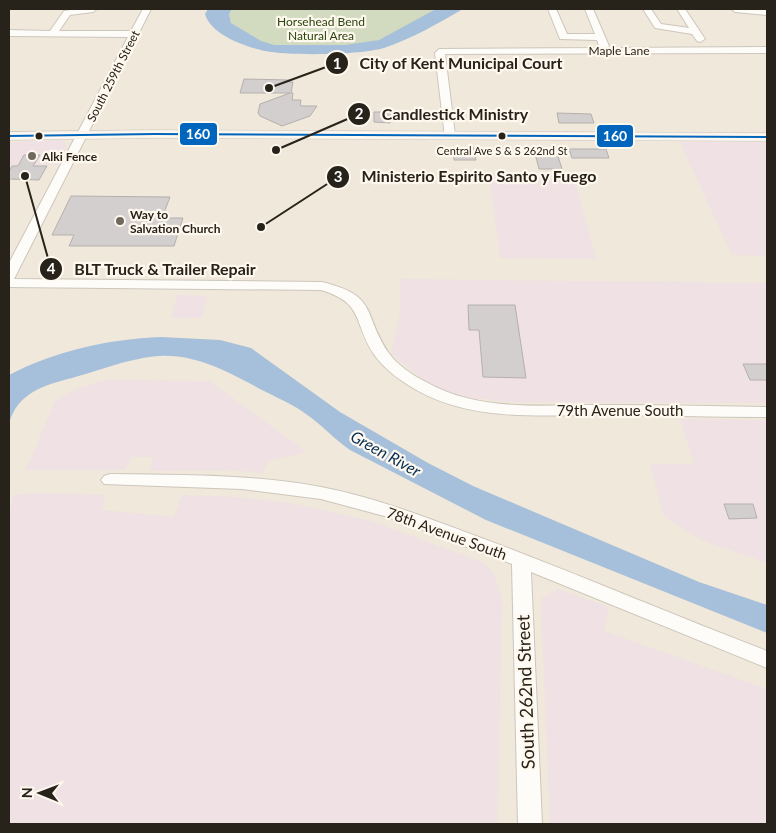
<svg xmlns="http://www.w3.org/2000/svg" width="776" height="833" font-family="Lato,sans-serif">
<style>
.industrial{fill:#efe1e4}
.green{fill:#d2dabf}
.water{fill:#a6bfda}
.building{fill:#d3cfce;stroke:#b5b0af}
.lines{fill:none;stroke-linecap:round;stroke-linejoin:round}
.minor-casing{stroke:#ccc6bc;stroke-width:2}
.major-casing{stroke:#cac7bf;stroke-width:1}
.minor{fill:#fdfcf9;fill-rule:evenodd}
.major{fill:#f6f1ee;fill-rule:evenodd}
.bus-1-casing{stroke:#fef8ee;stroke-width:4}
.bus-1{fill:#0065bd;fill-rule:evenodd}
.bus-dot{fill:#28231a;stroke:#fef8ee;stroke-width:2}
.poi-dot{fill:#6e685d;stroke:#fef8ee;stroke-width:2}
.labels{text-anchor:middle;dominant-baseline:central;stroke-width:4.5;stroke-linejoin:round;paint-order:stroke}
.far-bus-label{font-size:11px;fill:#28231a;stroke:#fef8ee}
.far-park-label{font-size:12px;fill:#2b450e;stroke:#fef8ee}
.far-street-label{font-size:12px;fill:#28231a;stroke:#fef8ee}
.far-poi-label{font-size:12px;font-weight:bold;fill:#28231a;stroke:#fef8ee;text-anchor:start}
.street-label{font-size:15px;fill:#28231a;stroke:#fef8ee}
.water-label{font-size:16px;font-style:italic;fill:#022c55;stroke:#fef8ee}
.near-street-label{font-size:18px;fill:#28231a;stroke:#fef8ee}
.leader{fill:none;stroke:#28231a;stroke-width:2}
.callout-dot{fill:#28231a;stroke:#fef8ee;stroke-width:2}
.mark-label{font-size:15px;text-anchor:middle;font-weight:bold;fill:#fff}
.callout-label{font-size:16px;text-anchor:middle;font-weight:bold;fill:#28231a;stroke:#fef8ee;stroke-width:4.5;stroke-linejoin:round;paint-order:stroke}
.line-badge{stroke:#fef8ee;stroke-width:2}
.badge-label{font-size:14px;text-anchor:middle;font-weight:bold;fill:#fff}
</style>
<rect width="100%" height="100%" fill="#f0e8da"/>
<g class="industrial">
<polygon points="62,140 66,145 66,150 58,165 9,165 9,142"/>
<polygon points="680,142 767,142 767,256 732,255"/>
<polygon points="489,173 573,174 596,259 500,258"/>
<polygon points="400,279 767,283 767,403 509,402 466,397 444,391 424,380 391,354 400,314"/>
<polygon points="178,295 207,296 201,318 171,318"/>
<polygon points="104,380 209,381 307,452 268,461 262,473 232,470 150,471 153,457 132,457 125,470 26,470 55,401 73,390"/>
<polygon points="680,419 767,420 767,563 703,541 664,516 650,464 694,464"/>
<polygon points="39,493 105,495 102,510 174,517 182,495 236,497 296,504 371,521 484,563 494,574 502,598 497,824 9,824 9,516 14,495"/>
<polygon points="558,589 609,607 604,631 767,689 767,824 550,824 541,599"/>
</g>
<path class="green" d="M 232,9 L 436,9 C 418,20 399,32 379,40 C 359,47 292,50 271,45 C 257,41 243,31 231,23 L 229,14 Z"/>
<g class="water">
<path d="M 208,9 L 232,9 L 229,14 L 231,23 L 261,41 L 274,45 L 345,45 L 379,40 L 436,9 L 463,9 C 439,23 411,39 384,48 C 360,55 290,56 265,51 C 246,47 211,35 205,14 Z"/>
<path d="M 161,337 L 220,340 L 251,348 L 340,412 L 428,463 L 473,486 L 699,582 L 767,605 L 767,633 L 486,520 L 350,450 C 334,439 322,425 306,414 C 294,405 280,399 266,392 C 233,375 199,354 160,356 C 133,357 98,371 72,378 C 44,385 17,393 9,424 L 9,375 C 55,351 109,339 161,337 Z"/>
</g>
<g class="building">
<polygon points="244,79 289,80 289,82 293,82 291,93 293,93 292,100 301,100 300,105 302,106 317,106 310,116 282,126 260,116 258,113 260,104 290,93 240,93"/>
<polygon points="374,112 390,112 390,123 374,122"/>
<polygon points="557,113 591,114 594,123 559,123"/>
<polygon points="453,148 474,148 476,160 454,160"/>
<polygon points="569,149 606,149 609,158 572,158"/>
<polygon points="535,153 557,153 562,169 539,169"/>
<polygon points="24,155 40,155 33,166 47,166 39,180 9,179 9,172 12,166 18,166"/>
<polygon points="71,196 170,197 162,218 183,218 174,246 69,246 74,235 52,235"/>
<polygon points="468,305 515,305 526,378 483,377 479,330 469,330"/>
<polygon points="743,364 767,364 767,380 750,380"/>
<polygon points="724,504 753,504 757,518 729,519"/>
</g>
<g class="lines">
<g class="minor-casing">
<g id="minor">
<path d="M 77,9 L 97,9 L 93,12 L 70,15 L 59,31 L 131,31 L 143,9 L 151,9 L 14,279 L 322,282 C 379,296 362,313 388,352 C 397,365 412,375 426,382 C 479,412 542,405 600,405 C 656,405 711,406 767,407 L 767,417 C 712,417 656,415 601,415 C 537,415 470,422 413,388 C 398,379 383,368 373,353 C 353,321 364,303 321,290 L 9,287 L 9,263 L 128,37 L 9,36 L 9,30 L 50,31 L 64,11 Z"/>
<polygon points="548,9 556,9 567,34 595,34 585,9 593,9 609,46 608,48 767,47 767,53 445,54 455,135 453,137 445,137 435,53 439,49 600,48 597,40 560,39"/>
<polygon points="643,9 651,9 661,24 689,28 677,9 685,9 705,39 700,42 697,41 692,34 655,28"/>
<polygon points="731,9 767,9 767,15 735,12"/>
<path d="M 110,474 C 180,475 252,474 321,487 C 374,497 425,517 476,536 C 573,572 670,614 767,651 L 767,668 L 531,572 L 542,824 L 518,824 L 512,564 L 388,517 L 321,499 L 242,489 L 104,484 L 101,480 L 104,476 Z"/>
</g>
</g>
<g class="major-casing">
<polygon id="major" points="155,130 767,133 767,141 155,138 9,140 9,132"/>
</g>
<use href="#minor" class="minor"/>
<use href="#major" class="major"/>
<g class="bus-1-casing">
<polygon id="bus-1" points="155,133 767,136 767,138 155,135 9,137 9,135"/>
</g>
<use href="#bus-1" class="bus-1"/>
</g>
<g class="bus-dot">
<circle cx="39" cy="136" r="4.5"/>
<circle cx="502" cy="136" r="4.5"/>
</g>
<g class="poi-dot">
<circle cx="32" cy="156" r="5"/>
<circle cx="120" cy="221" r="5"/>
</g>
<g class="labels">
<g class="far-bus-label">
<text x="502" y="150">Central Ave S &amp; S 262nd St</text>
</g>
<g class="far-park-label">
<text x="321" y="21">Horsehead Bend<tspan x="321" dy="14">Natural Area</tspan></text>
</g>
<g class="far-street-label">
<text x="619" y="50">Maple Lane</text>
<text transform="translate(113 76) rotate(-63)">South 259th Street</text>
</g>
<g class="far-poi-label">
<text x="42" y="156">Alki Fence</text>
<text x="130" y="214">Way to<tspan x="130" dy="14">Salvation Church</tspan></text>
</g>
<g class="street-label">
<text x="620" y="410">79th Avenue South</text>
<text transform="translate(447 533) rotate(20)">78th Avenue South</text>
</g>
<g class="water-label">
<text transform="translate(386 453) rotate(29)">Green River</text>
</g>
<g class="near-street-label">
<text transform="translate(525 692) rotate(-92)">South 262nd Street</text>
</g>
</g>
<path class="leader" d="M269 88L337 63M276 150L359 114M261 227L338 177M25 176L51 269"/>
<g class="callout-dot">
<circle cx="269" cy="88" r="5"/>
<circle cx="276" cy="150" r="5"/>
<circle cx="261" cy="227" r="5"/>
<circle cx="25" cy="176" r="5"/>
<circle cx="337" cy="63" r="12"/>
<circle cx="359" cy="114" r="12"/>
<circle cx="338" cy="177" r="12"/>
<circle cx="51" cy="269" r="12"/>
</g>
<g class="mark-label">
<text x="337" y="69">1</text>
<text x="359" y="119">2</text>
<text x="338" y="182">3</text>
<text x="51" y="274">4</text>
</g>
<g class="callout-label">
<text x="461" y="69">City of Kent Municipal Court</text>
<text x="455" y="120">Candlestick Ministry</text>
<text x="479" y="182">Ministerio Espirito Santo y Fuego</text>
<text x="165" y="275">BLT Truck &amp; Trailer Repair</text>
</g>
<g class="line-badge">
<rect x="179" y="122" width="39" height="24" rx="5" fill="#0065bd"/>
<rect x="596" y="124" width="38" height="24" rx="5" fill="#0065bd"/>
</g>
<g class="badge-label">
<text x="198" y="139">160</text>
<text x="615" y="141">160</text>
</g>
<rect width="776" height="833" fill="none" stroke="#28231a" stroke-width="20"/>
<g transform="translate(40 793) rotate(271)" stroke="#fef8ee" stroke-width="4" paint-order="stroke">
<path d="M0-4L9 19L0 12L-9 19Z" fill="#28231a"/>
<text y="-8" font-size="14" font-weight="bold" text-anchor="middle" fill="#28231a">N</text>
</g>
</svg>
